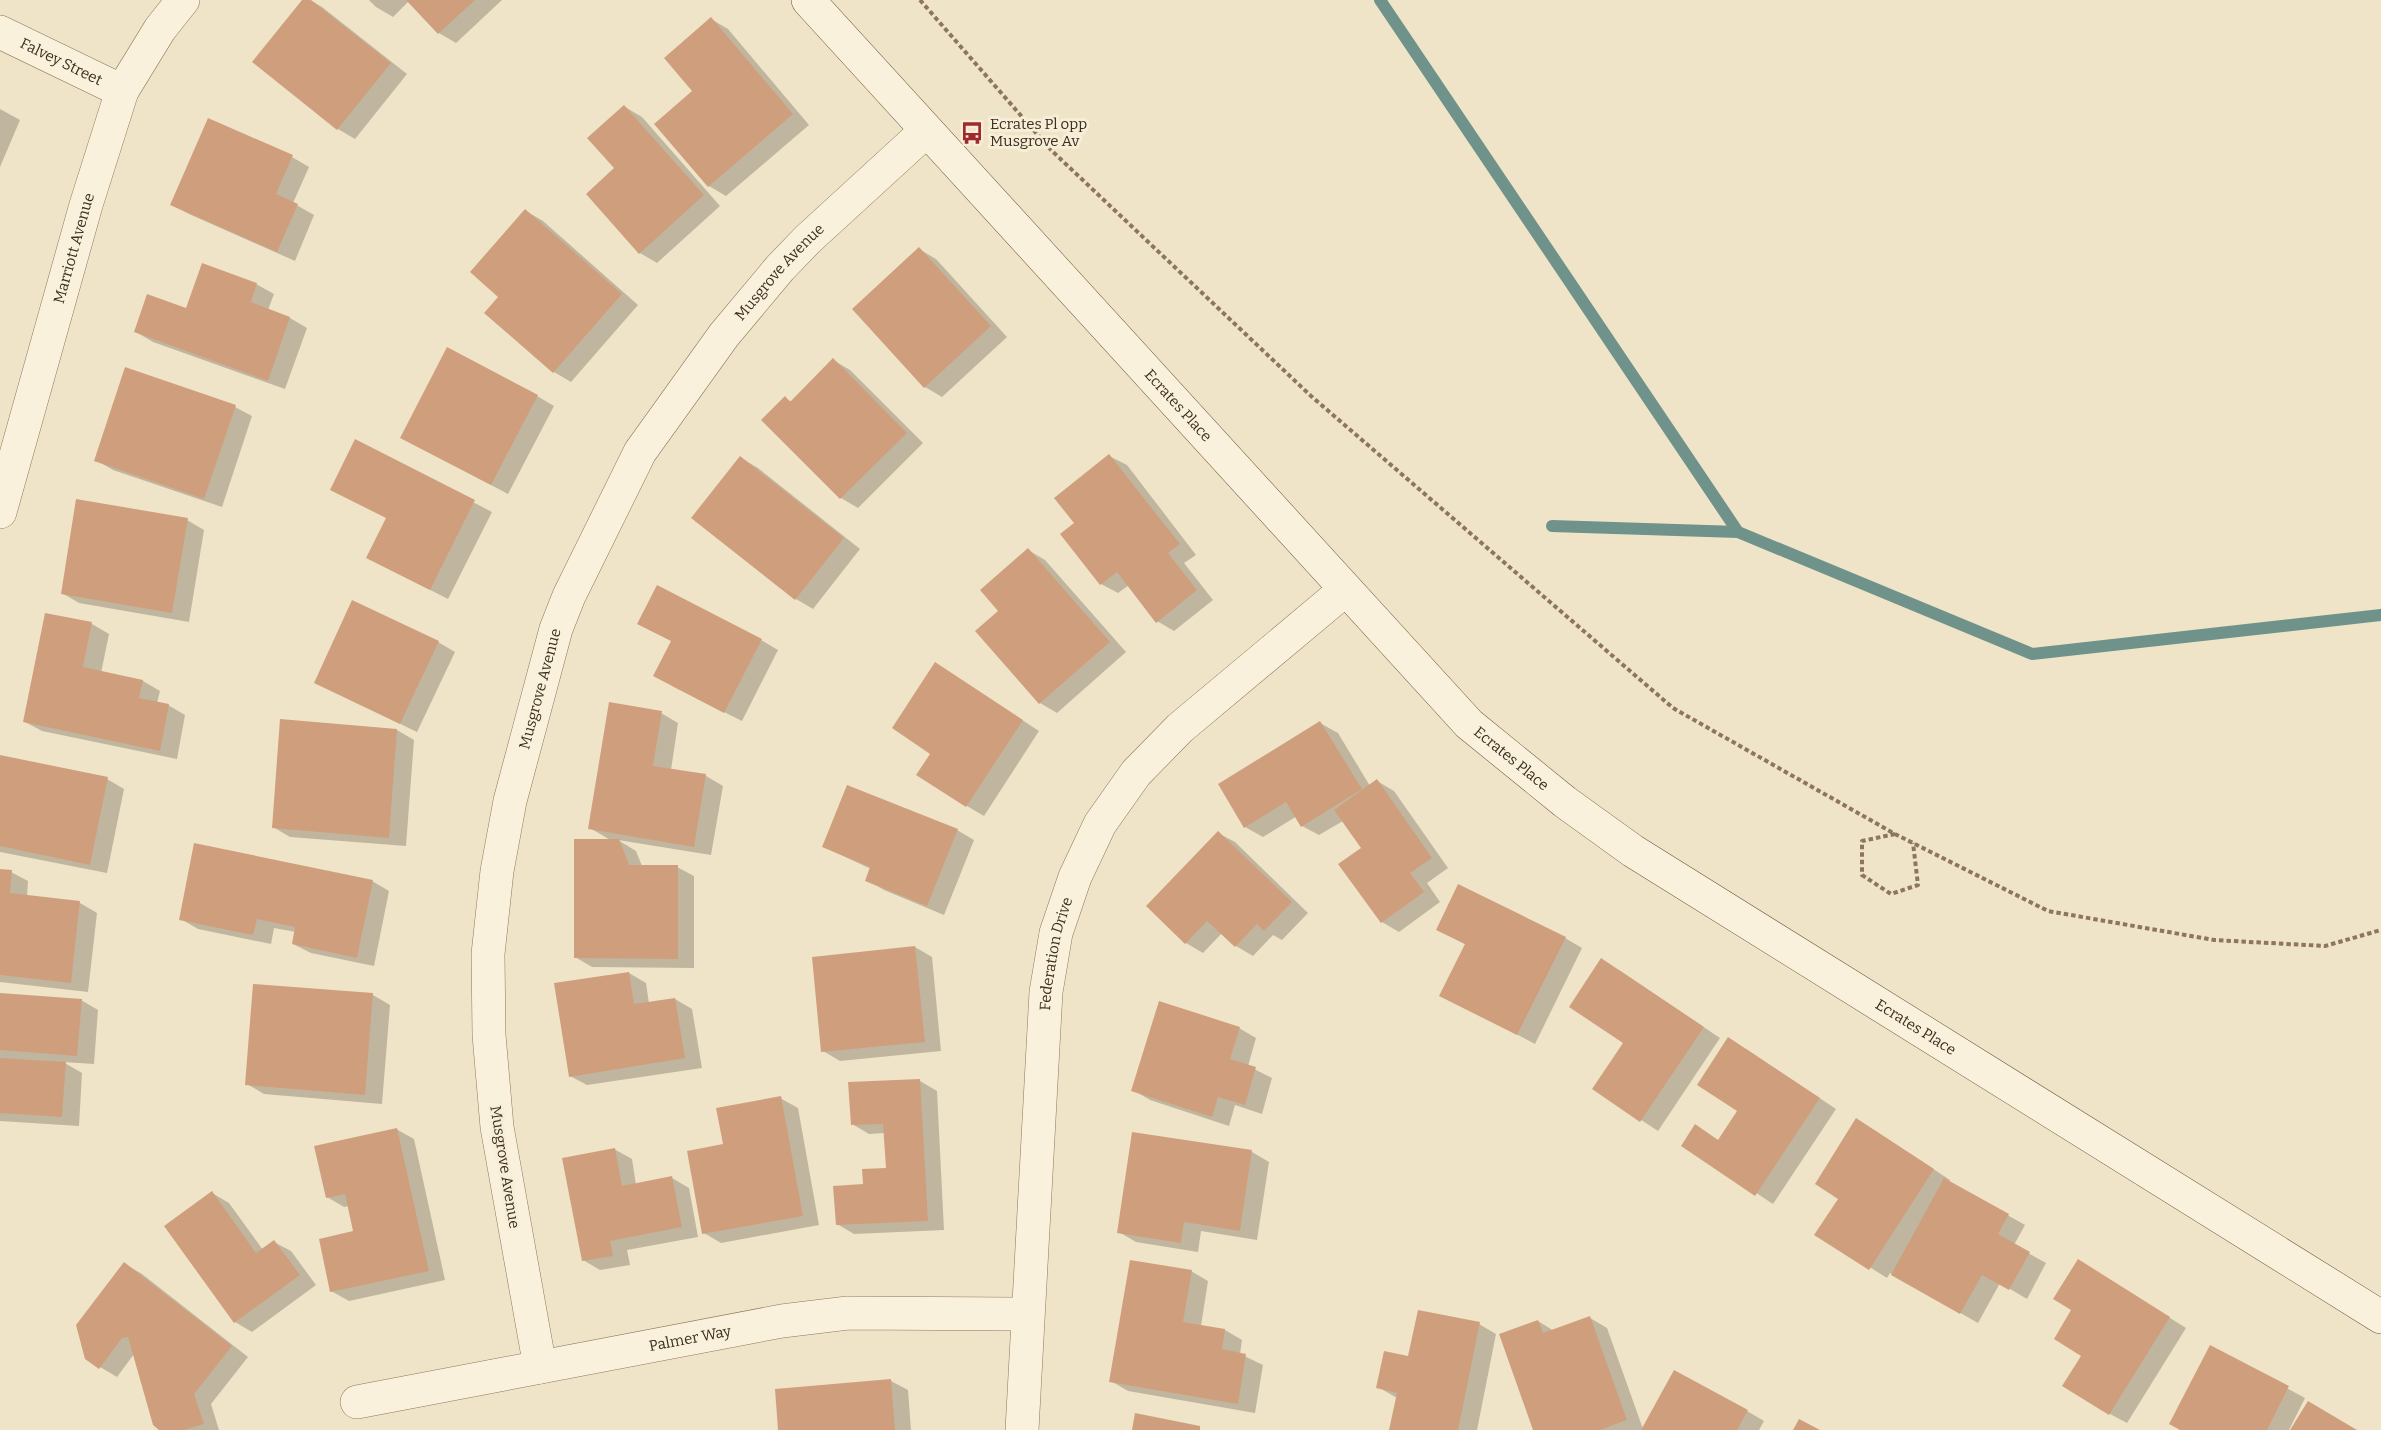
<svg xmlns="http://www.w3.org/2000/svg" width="2381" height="1430" font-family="Bitter,serif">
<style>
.shadow{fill:#0003}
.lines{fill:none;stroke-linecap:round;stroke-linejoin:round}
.stream{stroke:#6f938a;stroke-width:12}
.building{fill:#cf9f7d}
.street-casing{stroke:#8d765c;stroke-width:34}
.secondary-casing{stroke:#6f573f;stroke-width:34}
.path{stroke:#8d765c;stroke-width:4;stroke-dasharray:4.5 3;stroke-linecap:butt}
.street{stroke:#faf1dc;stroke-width:33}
.secondary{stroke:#faf1dc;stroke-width:33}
.labels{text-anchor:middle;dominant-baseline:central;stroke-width:6;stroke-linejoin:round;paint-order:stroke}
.street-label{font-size:15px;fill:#3d2e20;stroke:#f7eed8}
.poi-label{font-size:15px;fill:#3d2e20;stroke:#f7eed8;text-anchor:start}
</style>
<rect width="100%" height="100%" fill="#f0e4c8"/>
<g class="shadow">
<polygon points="303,0 310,0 322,7 407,74 355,139 338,129 254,62"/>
<polygon points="369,0 502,0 456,43 439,33 409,1 393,17 376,7"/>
<polygon points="711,19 728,29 809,125 726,196 709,186 656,124 694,91"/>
<polygon points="625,107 642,117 720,206 657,263 640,253 616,168"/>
<polygon points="0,109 20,120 0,167"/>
<polygon points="209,120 292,157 309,167 293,203 314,215 295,261 189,214 172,205"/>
<polygon points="526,211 543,221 638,305 571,382 554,372 486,313 500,297"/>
<polygon points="919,249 936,259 1007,337 942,397 925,387 854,309"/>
<polygon points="256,284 274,294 268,310 290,318 307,328 285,389 153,342 136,332"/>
<polygon points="833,360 850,370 923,443 858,508 841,498 763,420 785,398 792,402"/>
<polygon points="537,396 554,406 508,494 419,447"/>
<polygon points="235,407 252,416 222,507 113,470 96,460"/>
<polygon points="356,441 492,512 448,599 385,567 388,518"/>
<polygon points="1109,456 1127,465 1196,555 1184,563 1213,600 1174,631 1157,621 1129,585 1118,593 1101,584 1076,523"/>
<polygon points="741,458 758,468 860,549 813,609 796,599"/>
<polygon points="187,520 204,530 189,622 79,603 62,593"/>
<polygon points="1028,550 1045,560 1126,652 1057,713 1040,703"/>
<polygon points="46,614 92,624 109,634 101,673 143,681 160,691 157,703 168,705 185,715 177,759 42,731 25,722"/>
<polygon points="761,640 778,650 742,721 672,686"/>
<polygon points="438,642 455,652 417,732 316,683"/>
<polygon points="952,674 1039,731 984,816 967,806"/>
<polygon points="661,713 678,723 671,770 706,776 723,786 711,855 618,840 636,851 642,866 677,867 694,876 694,968 592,967 575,957 612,841 590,828"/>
<polygon points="1320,723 1338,733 1370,786 1377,781 1394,791 1448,868 1427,883 1440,902 1399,932 1382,922 1363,849 1343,821 1319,835 1302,826 1297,816 1263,837 1245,827 1220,785"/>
<polygon points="397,730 414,740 406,846 290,837 273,827"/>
<polygon points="0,757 107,779 124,789 107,873 0,852"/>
<polygon points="957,830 974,840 944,915 884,890 867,880 871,869 824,847"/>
<polygon points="1218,833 1235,842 1308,913 1282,940 1273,935 1253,956 1236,946 1222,933 1203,953 1186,943 1148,906"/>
<polygon points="0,870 11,872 28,881 27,897 80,903 97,913 88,992 0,982"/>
<polygon points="372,881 389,891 374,966 311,953 293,944 296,932 274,928 271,944 198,929 181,919"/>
<polygon points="1565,938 1582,948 1535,1044 1457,1003 1467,945 1455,939"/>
<polygon points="915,947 932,957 941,1051 840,1061 823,1051"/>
<polygon points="1619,970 1720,1038 1658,1131 1594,1089 1625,1043"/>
<polygon points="629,973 646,983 649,1004 675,999 692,1009 702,1068 587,1085 570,1076"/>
<polygon points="0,994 81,1000 98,1010 94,1064 63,1062 82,1073 79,1126 0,1121"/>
<polygon points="373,995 390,1005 382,1104 264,1094 247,1084"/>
<polygon points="1239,1028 1256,1038 1248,1066 1272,1078 1262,1114 1235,1105 1229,1126 1150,1100 1133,1090"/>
<polygon points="1746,1049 1836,1109 1773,1204 1683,1145 1696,1126 1719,1141 1739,1110"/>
<polygon points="920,1081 937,1091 944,1230 854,1234 837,1224 864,1186 887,1169 885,1133 869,1134 852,1124"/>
<polygon points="780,1098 798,1108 819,1225 721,1243 704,1233 725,1145"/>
<polygon points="396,1129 414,1139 445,1280 349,1301 331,1291 355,1232 349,1206 344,1207 327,1197"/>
<polygon points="1874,1130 1950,1180 1949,1182 2025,1225 2014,1245 2046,1263 2027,1299 2000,1283 1978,1323 1890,1273 1887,1278 1817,1234 1840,1198"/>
<polygon points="1133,1134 1252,1152 1269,1162 1257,1240 1201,1231 1198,1252 1136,1242 1119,1232"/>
<polygon points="614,1149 632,1159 636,1185 672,1178 689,1188 698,1237 627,1250 630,1265 600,1270 583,1260"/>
<polygon points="212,1193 229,1203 263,1250 274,1242 291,1251 316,1285 252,1332 235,1322"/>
<polygon points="125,1264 142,1274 248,1357 211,1404 219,1430 162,1430 134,1354 117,1377 100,1367"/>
<polygon points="1191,1271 1208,1281 1201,1326 1225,1330 1242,1340 1240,1354 1263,1365 1255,1413 1128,1391 1111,1381"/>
<polygon points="2095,1271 2186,1328 2127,1423 2110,1414 2083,1355 2073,1310"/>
<polygon points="1590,1318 1607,1328 1643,1429 1747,1411 1764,1421 1759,1430 1535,1430 1538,1321 1554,1331"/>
<polygon points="1479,1324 1496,1334 1477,1430 1391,1430 1397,1398 1378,1387 1409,1357"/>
<polygon points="2211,1347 2305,1398 2289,1430 2182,1430"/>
<polygon points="891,1381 908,1390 911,1430 780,1430"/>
</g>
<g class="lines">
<g class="stream">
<polyline points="1380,0 1738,532 2032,654 2381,615"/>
<polyline points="1552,526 1738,532"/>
</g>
</g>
<g class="building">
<polygon points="302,0 311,0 391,63 337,130 252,62"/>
<polygon points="406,0 475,0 438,34"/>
<polygon points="711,17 793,114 708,187 654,124 692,91 664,58"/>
<polygon points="624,105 704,195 639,254 586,194 614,168 587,138"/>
<polygon points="208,118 293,155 276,194 298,204 277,252 170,205"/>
<polygon points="525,209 622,294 553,373 484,313 498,297 470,272"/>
<polygon points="919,247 991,326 924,388 852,309"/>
<polygon points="202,263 257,283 251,302 290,317 268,381 134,332 147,294 186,308"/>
<polygon points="447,347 538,395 491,485 400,438"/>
<polygon points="833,358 907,433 840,499 761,420 785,396 790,402"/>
<polygon points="125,367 236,405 204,499 94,461"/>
<polygon points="355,439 475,500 430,590 366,558 386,518 330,490"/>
<polygon points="1109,454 1180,544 1168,553 1197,590 1156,623 1117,572 1100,585 1060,534 1074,523 1054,498"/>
<polygon points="740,456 844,538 795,600 691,518"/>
<polygon points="76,499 188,518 172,613 61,594"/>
<polygon points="1028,548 1110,642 1039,704 975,631 998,611 980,590"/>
<polygon points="657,585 762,639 724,713 653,676 671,641 637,624"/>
<polygon points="352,600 439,641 400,724 314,683"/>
<polygon points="45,613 92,622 83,667 143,680 139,698 169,704 160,751 23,722"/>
<polygon points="935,662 1023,720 966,807 916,775 930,754 892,728"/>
<polygon points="609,702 662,711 653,766 706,774 694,847 588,829"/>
<polygon points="280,719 397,729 389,838 272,828"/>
<polygon points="1320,721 1362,789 1301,827 1286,802 1244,828 1218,784"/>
<polygon points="0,755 108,777 90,865 0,846"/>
<polygon points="1377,779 1432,858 1410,873 1424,892 1381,923 1338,864 1361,848 1334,810"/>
<polygon points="847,785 958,829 927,906 865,881 870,867 822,847"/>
<polygon points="1218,831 1292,902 1264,931 1257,924 1235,947 1207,921 1185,944 1146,906"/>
<polygon points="574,839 619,839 629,865 678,865 678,959 574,958"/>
<polygon points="194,843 373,880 357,958 292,944 295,927 257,919 253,935 179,920"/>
<polygon points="0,869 12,870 10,893 80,901 71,983 0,975"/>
<polygon points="1458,884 1566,937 1517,1035 1439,996 1465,944 1436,930"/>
<polygon points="915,946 925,1042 821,1052 812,957"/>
<polygon points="1601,958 1704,1027 1640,1122 1592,1089 1623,1043 1569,1007"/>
<polygon points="629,972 634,1004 675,998 685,1058 569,1077 554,983"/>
<polygon points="253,984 373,993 365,1095 245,1085"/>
<polygon points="0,993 82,999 77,1056 0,1050"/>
<polygon points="1159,1001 1240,1027 1230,1059 1256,1067 1245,1105 1218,1097 1212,1117 1131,1091"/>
<polygon points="1728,1037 1820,1098 1755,1196 1681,1146 1695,1124 1718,1140 1737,1111 1697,1085"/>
<polygon points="0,1058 66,1062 62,1117 0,1113"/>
<polygon points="920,1079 928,1221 836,1225 833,1186 863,1184 862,1169 886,1168 883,1124 851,1125 848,1082"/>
<polygon points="781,1096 803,1216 702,1234 687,1151 723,1144 716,1108"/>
<polygon points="1856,1118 1934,1169 1869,1270 1814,1235 1838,1199 1815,1184"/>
<polygon points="397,1128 429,1271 330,1292 319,1239 353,1231 345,1194 326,1198 314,1146"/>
<polygon points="1132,1132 1252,1150 1240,1231 1184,1222 1181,1243 1117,1233"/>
<polygon points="615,1148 622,1186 672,1176 682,1227 610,1241 613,1256 582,1261 562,1158"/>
<polygon points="1944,1178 2009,1214 1998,1234 2030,1252 2009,1290 1982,1275 1960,1314 1891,1275"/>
<polygon points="212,1191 256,1253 274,1240 300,1275 234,1323 164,1226"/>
<polygon points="2078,1259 2170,1317 2109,1415 2062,1386 2081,1356 2054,1339 2071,1310 2053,1299"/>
<polygon points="1130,1260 1192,1270 1183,1322 1225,1329 1222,1349 1246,1354 1238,1404 1109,1382"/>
<polygon points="124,1262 232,1346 194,1394 204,1424 184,1430 159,1430 153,1425 128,1337 122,1338 99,1369 85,1359 76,1325"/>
<polygon points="1418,1310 1480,1322 1458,1430 1389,1430 1397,1393 1376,1388 1384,1351 1408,1356"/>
<polygon points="1590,1316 1627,1420 1600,1430 1533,1430 1499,1334 1538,1320 1543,1333"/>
<polygon points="2210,1345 2289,1386 2267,1430 2180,1430 2169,1424"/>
<polygon points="1674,1370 1748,1410 1737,1430 1641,1430"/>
<polygon points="891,1379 895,1430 778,1430 775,1389"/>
<polygon points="2308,1401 2357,1430 2290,1430"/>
<polygon points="1135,1413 1200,1426 1200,1430 1132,1430"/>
<polygon points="1799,1419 1820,1430 1793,1430"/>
</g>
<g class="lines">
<g class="street-casing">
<g id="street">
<path id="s1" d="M 0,32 L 122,91"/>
<path id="s2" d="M 0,512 L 86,205 L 122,91 L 160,29 L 183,0"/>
<path id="s3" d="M 540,1367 L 497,1127 L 489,1035 L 488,954 L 497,871 L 510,801 L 556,629 L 569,596 L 640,452 L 724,335 L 780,268 L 808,239 L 926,131"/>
<path id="s4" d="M 357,1402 L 782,1321 L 848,1313 L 1027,1314"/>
<path id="s5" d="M 1022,1430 L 1046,992 L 1056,933 L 1075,877 L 1100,824 L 1136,773 L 1180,728 L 1345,590"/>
</g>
</g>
<g class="secondary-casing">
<g id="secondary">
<path id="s6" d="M 808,0 L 1469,724 L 1565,802 L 1633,851 L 2381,1317"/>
</g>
</g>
<g class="path">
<polyline points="920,0 1051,150 1311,396 1673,708 1895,834 2048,911 2214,940 2325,946 2381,930"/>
<polyline points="1895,834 1862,841 1862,875 1891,894 1918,885 1913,843"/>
</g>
<use href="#street" class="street"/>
<use href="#secondary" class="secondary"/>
</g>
<defs>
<g id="bus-bare" transform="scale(1.8)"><path d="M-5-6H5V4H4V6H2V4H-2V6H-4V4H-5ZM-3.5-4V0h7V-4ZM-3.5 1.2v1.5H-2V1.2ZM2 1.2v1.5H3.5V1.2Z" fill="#9e2a2b" stroke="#f7eed8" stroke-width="2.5" paint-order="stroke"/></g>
</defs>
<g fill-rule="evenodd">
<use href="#bus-bare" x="972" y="133"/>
</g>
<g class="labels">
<g class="street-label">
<text stroke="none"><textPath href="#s1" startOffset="68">Falvey Street</textPath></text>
<text stroke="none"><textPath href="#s2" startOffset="274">Marriott Avenue</textPath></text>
<text stroke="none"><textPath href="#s3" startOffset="1174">Musgrove Avenue</textPath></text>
<text stroke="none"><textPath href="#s6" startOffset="549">Ecrates Place</textPath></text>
<text stroke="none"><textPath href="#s3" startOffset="688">Musgrove Avenue</textPath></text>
<text stroke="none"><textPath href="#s6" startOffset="1035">Ecrates Place</textPath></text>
<text stroke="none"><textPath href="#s5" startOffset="478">Federation Drive</textPath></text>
<text stroke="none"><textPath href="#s6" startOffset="1521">Ecrates Place</textPath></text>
<text transform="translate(505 1167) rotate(81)">Musgrove Avenue</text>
<text stroke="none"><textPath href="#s4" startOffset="339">Palmer Way</textPath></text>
</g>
<g class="poi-label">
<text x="990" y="124">Ecrates Pl opp<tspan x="990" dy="17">Musgrove Av</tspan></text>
</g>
</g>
</svg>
